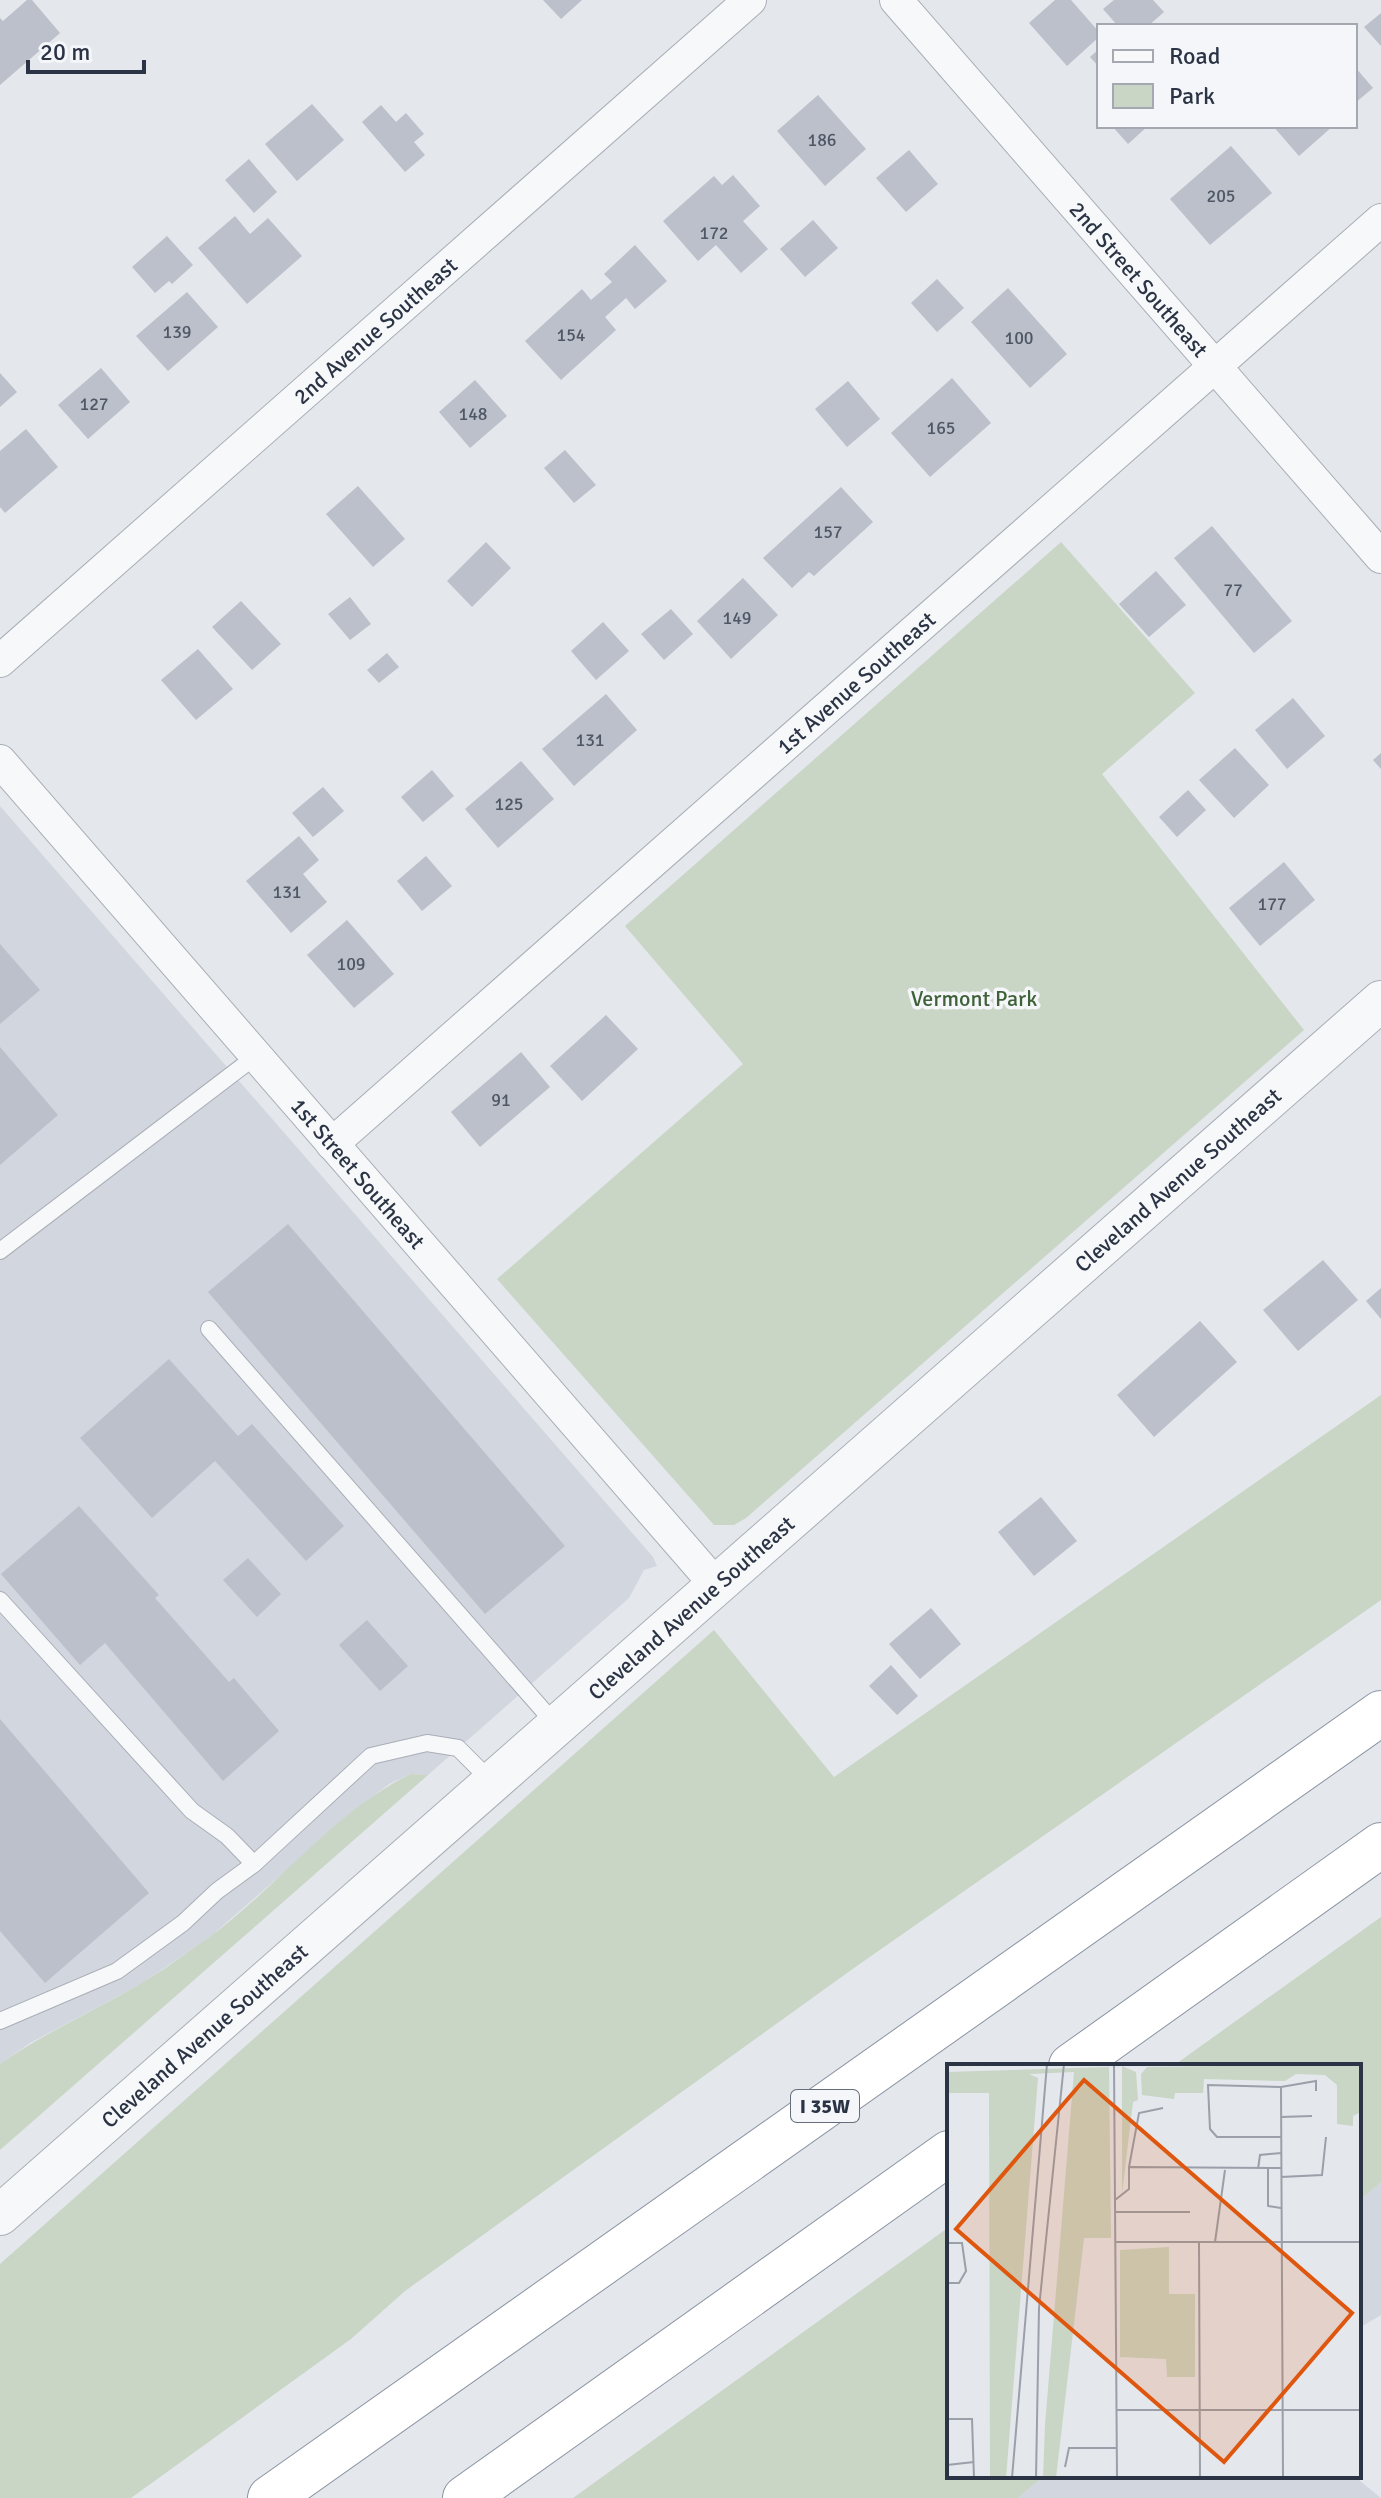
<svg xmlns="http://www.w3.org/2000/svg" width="1381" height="2498" font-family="Signika,sans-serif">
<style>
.built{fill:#d2d6de}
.green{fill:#c9d6c5}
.building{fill:#bbc0ca}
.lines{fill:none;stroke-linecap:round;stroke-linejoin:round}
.service-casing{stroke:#a9aeb7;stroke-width:18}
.minor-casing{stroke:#a9aeb7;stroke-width:34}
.tertiary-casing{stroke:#a9aeb7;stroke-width:42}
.motorway-casing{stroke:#8b94a3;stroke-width:46}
.service{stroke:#f7f8fa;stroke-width:16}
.minor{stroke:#f7f8fa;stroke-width:32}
.tertiary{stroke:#f7f8fa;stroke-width:40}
.motorway{stroke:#fff;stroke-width:44}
.labels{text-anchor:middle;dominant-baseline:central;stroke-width:7;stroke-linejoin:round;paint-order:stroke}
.number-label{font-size:18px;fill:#4f5766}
.shield{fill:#f4f6f9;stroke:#676e7b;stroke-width:2}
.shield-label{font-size:20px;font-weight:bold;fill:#2b3445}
.street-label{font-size:22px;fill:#2b3445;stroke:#f4f6f9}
.park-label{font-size:22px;fill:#3f6138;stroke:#f4f6f9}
.inset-road{fill:none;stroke:#9a9fa9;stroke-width:2}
.view{fill:#df570f;fill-opacity:0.15;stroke:#df570f;stroke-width:4}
.inset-edge{fill:none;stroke:#2b3445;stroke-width:4}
</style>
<rect width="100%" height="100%" fill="#e4e7ec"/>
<g class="built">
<polygon points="0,806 653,1557 657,1566 644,1570 629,1598 428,1775 411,1774 389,1784 360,1806 211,1936 141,1984 30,2043 0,2064"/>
<polygon points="1381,2182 1381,2315 1359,2328 1359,2201"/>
<polygon points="1044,2476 1354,2476 1381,2498 1018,2498"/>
</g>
<g class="green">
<polygon points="1061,542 1195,693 1102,774 1304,1030 746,1518 734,1525 714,1525 497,1279 743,1064 625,926"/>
<polygon points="1381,1395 1381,1600 854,1968 405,2291 351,2339 131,2498 0,2498 0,2264 714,1630 834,1777"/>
<path d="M 411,1774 L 428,1775 L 0,2150 L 0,2064 C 43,2034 91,2012 137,1986 C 161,1972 185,1954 208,1938 C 276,1889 335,1810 411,1774 Z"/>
<polygon points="1381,1917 1381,2182 1359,2201 1359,2066 1173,2066"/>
<polygon points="949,2227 949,2476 1044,2476 1018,2498 573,2498"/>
</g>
<g class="building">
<polygon points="27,0 32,0 60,33 0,85 0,18 3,21"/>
<polygon points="543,0 582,0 561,19"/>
<polygon points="1055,0 1071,0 1099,32 1099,37 1067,66 1029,23"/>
<polygon points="1114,0 1153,0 1164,12 1148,26 1118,26 1103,9"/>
<polygon points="1381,13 1381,46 1364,27"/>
<polygon points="1099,49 1099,67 1090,57"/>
<polygon points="1355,67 1373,88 1355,103"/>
<polygon points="818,95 866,149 825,186 777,131"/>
<polygon points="312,104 344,140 297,181 265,144"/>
<polygon points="381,105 396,122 406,113 424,134 414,142 425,155 405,172 362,122"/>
<polygon points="1112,126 1148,126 1128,144"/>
<polygon points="1273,126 1333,126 1299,156"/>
<polygon points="1231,146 1272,193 1210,245 1170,199"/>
<polygon points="909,150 938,184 906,212 876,178"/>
<polygon points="249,159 277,192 254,213 225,180"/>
<polygon points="733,175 760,206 743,221 768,249 741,273 716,245 698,261 663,221 714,176 722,185"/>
<polygon points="235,216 250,234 268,218 302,256 247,304 198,248"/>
<polygon points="813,220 838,248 805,277 780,249"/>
<polygon points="167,236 193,265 172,284 169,281 155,293 132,267"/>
<polygon points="635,245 667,281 635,309 626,298 605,317 616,330 561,380 525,341 582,289 591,300 612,282 604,274"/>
<polygon points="937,279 964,308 937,332 911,303"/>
<polygon points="1008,288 1067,354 1030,388 971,322"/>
<polygon points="187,292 218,327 168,371 136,336"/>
<polygon points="101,368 130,402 88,439 58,405"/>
<polygon points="0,373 17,392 0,407"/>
<polygon points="952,378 991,423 930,477 891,433"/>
<polygon points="475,380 507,416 470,448 439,412"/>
<polygon points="848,381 880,419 847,447 815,409"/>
<polygon points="26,429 58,467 5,513 0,507 0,451"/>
<polygon points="565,450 596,485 574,503 544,468"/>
<polygon points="358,486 405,539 373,567 326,514"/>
<polygon points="841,487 873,522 814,576 809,572 792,588 763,558"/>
<polygon points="1212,526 1292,621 1254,653 1174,558"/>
<polygon points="486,542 511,568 472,607 447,581"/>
<polygon points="1156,571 1186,605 1149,637 1119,604"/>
<polygon points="743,578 778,615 731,659 697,621"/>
<polygon points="350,597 371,624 350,640 328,614"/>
<polygon points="241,601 281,644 252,670 212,627"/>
<polygon points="671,609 693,634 664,660 641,634"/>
<polygon points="603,622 629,651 596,680 571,651"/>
<polygon points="198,649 233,689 196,720 161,680"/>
<polygon points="387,653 399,667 379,683 367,670"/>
<polygon points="606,694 637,730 574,786 542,749"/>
<polygon points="1293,698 1325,736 1287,769 1255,730"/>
<polygon points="1235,748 1269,785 1234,818 1199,780"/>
<polygon points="1381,753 1381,769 1373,760"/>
<polygon points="521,761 554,799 498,848 465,809"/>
<polygon points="432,770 454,796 423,822 401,797"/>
<polygon points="323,787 344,811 313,837 292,813"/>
<polygon points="1188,790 1206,810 1177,837 1159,817"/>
<polygon points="299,836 319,860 303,874 327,902 291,933 246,881"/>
<polygon points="426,856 452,886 422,911 397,881"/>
<polygon points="1284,862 1315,900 1260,946 1229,908"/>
<polygon points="347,920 394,974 354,1008 307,955"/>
<polygon points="0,944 40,990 0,1024"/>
<polygon points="606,1015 638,1049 582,1101 550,1066"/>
<polygon points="0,1047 58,1115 0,1165"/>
<polygon points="521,1052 550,1087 480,1147 451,1112"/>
<polygon points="288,1224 565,1546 485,1614 208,1292"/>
<polygon points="1323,1260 1358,1300 1298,1351 1263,1310"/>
<polygon points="1381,1288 1381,1319 1366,1301"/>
<polygon points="1200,1321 1237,1362 1154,1437 1117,1395"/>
<polygon points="169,1359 238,1436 252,1424 344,1526 306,1561 215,1461 152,1518 80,1438"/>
<polygon points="1041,1497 1077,1541 1034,1576 998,1532"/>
<polygon points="79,1506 159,1595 155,1598 229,1682 234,1678 279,1731 223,1781 105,1643 80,1665 1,1574"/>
<polygon points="248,1558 281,1594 257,1617 223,1580"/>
<polygon points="931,1608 961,1644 920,1679 889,1644"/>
<polygon points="367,1620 408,1666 380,1691 339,1645"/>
<polygon points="891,1665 918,1696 897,1715 869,1686"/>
<polygon points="0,1719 149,1893 45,1983 0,1931"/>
</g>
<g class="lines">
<g class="service-casing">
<g id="service">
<polyline points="0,1251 256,1056"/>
<polyline points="209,1329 556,1725"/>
<polyline points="0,1600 192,1811 227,1836 254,1864 371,1756 427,1743 458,1748 491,1781"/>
<polyline points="0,2021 117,1971 183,1923 217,1891 254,1864"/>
</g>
</g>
<g class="minor-casing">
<g id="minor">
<path id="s1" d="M 896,0 L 1381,557"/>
<path id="s2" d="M 0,661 L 750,0"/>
<path id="s3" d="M 0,761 L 716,1585"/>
<path id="s4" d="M 332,1144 L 1381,220"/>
</g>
</g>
<g class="tertiary-casing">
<g id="tertiary">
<path id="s5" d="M 0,2215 L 1381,1001"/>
</g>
</g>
<g class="motorway-casing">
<g id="motorway">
<polyline points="1071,2066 1381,1845"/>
<polyline points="270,2498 1381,1713"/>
<polyline points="465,2498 949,2153"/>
</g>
</g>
<use href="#service" class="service"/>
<use href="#minor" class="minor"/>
<use href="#tertiary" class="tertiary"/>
<use href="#motorway" class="motorway"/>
</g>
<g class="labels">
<g class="number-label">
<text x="822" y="140">186</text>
<text x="1221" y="196">205</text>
<text x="714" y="233">172</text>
<text x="177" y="332">139</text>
<text x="571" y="335">154</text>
<text x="1019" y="338">100</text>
<text x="94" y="404">127</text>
<text x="473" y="414">148</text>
<text x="941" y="428">165</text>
<text x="828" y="532">157</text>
<text x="1233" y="590">77</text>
<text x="737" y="618">149</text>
<text x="590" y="740">131</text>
<text x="509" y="804">125</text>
<text x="287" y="892">131</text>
<text x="1272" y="904">177</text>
<text x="351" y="964">109</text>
<text x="501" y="1100">91</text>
</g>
<rect class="shield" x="791" y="2090" width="68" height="32" rx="6"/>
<g class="shield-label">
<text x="825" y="2106">I 35W</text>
</g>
<g class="street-label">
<text stroke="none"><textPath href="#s1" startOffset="370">2nd Street Southeast</textPath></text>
<text stroke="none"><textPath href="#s2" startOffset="500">2nd Avenue Southeast</textPath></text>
<text stroke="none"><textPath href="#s4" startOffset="698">1st Avenue Southeast</textPath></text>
<text stroke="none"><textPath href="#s3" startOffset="546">1st Street Southeast</textPath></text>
<text stroke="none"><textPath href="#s5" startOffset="1568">Cleveland Avenue Southeast</textPath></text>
<text stroke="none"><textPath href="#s5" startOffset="920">Cleveland Avenue Southeast</textPath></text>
<text stroke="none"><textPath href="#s5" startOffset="272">Cleveland Avenue Southeast</textPath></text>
</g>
<g class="park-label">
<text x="974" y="998">Vermont Park</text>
</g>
</g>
<g transform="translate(947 2064)">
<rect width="414" height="414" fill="#e4e7ec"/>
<path d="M 414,0 L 414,48 L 406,52 L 406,62 L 390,60 L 390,21 L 378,11 L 349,10 L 338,17 L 257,15 L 256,29 L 228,29 L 227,35 L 195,31 L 194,10 L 200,3 ZM 175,2 L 189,8 L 191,36 L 186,38 L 175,130 ZM 162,3 L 164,174 L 137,174 L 109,414 L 96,414 L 98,361 L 127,8 L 82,10 L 91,14 L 59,414 L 43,414 L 42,29 L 0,29 L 0,8 ZM 222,183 L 222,230 L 248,230 L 248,313 L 220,313 L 219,295 L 173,293 L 173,186 Z" fill="#c9d6c5"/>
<path class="inset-road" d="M 167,0 L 170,414M 334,23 L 336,414M 334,53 L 365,52M 334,73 L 270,73 L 263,65 L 261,21 L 334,23 L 369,17 L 369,27M 182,103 L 192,49 L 216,44M 321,104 L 321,142 L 334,144M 311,105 L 313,91 L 334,89M 334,113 L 375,111 L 379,73M 168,136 L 182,125 L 182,103 L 334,104M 169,148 L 243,148M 169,178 L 414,178M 252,178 L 253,414M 268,178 L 278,106M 0,179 L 15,179 L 19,207 L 12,219 L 0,219M 169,346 L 414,346M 0,355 L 25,355 L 27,414M 0,401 L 27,398M 118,403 L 122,384 L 170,384M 65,414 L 100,0M 89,414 L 92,244 L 117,0"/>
<path class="view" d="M 137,16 L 405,249 L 277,398 L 9,165 Z"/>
<rect width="414" height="414" class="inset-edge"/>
</g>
<rect x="1097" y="24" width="260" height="104" fill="#f4f6f9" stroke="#a4a8b1" stroke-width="2"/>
<rect x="1113" y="50" width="40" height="12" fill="#f7f8fa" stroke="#a4a8b1" stroke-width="2"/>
<text x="1169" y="64" font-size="24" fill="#2b3445">Road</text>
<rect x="1113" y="84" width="40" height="24" fill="#c9d6c5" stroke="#a4a8b1" stroke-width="2"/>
<text x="1169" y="104" font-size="24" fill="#2b3445">Park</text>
<path d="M28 60v12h116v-12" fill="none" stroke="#2b3445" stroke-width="4"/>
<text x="40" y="60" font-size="24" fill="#2b3445" stroke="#f4f6f9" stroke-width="6" paint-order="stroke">20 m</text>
</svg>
